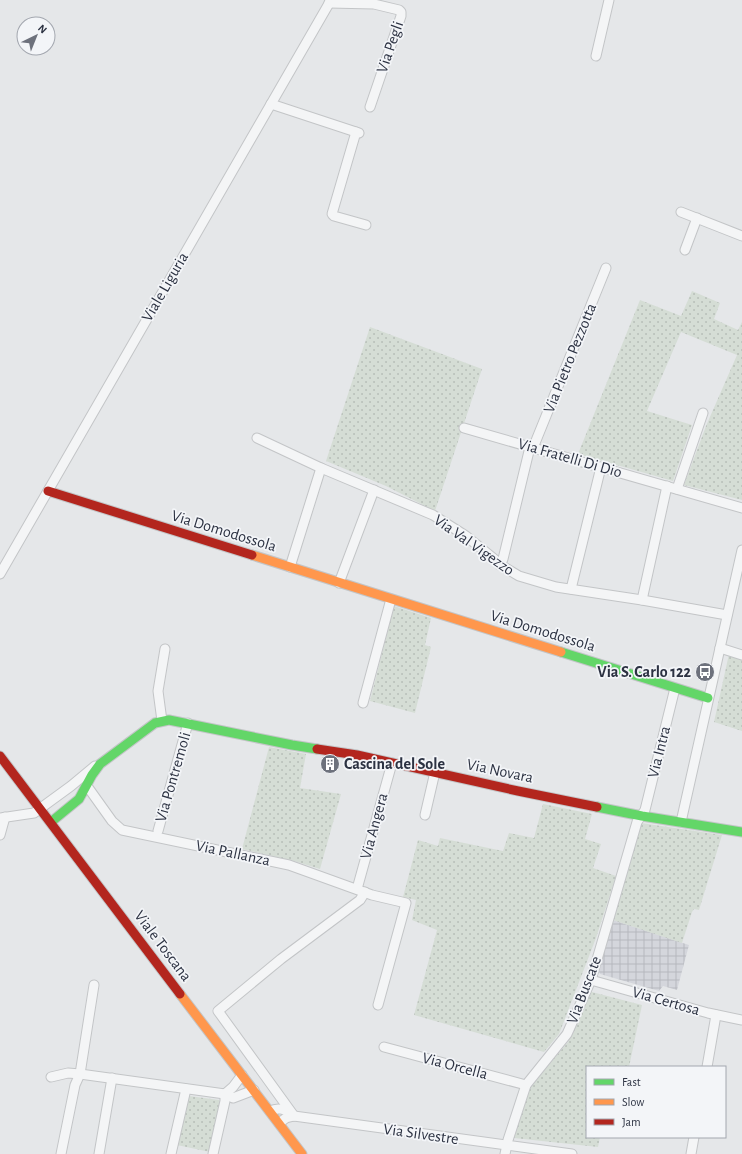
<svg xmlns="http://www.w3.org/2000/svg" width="742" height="1154" font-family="'Alegreya Sans',sans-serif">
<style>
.industrial{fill:url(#industrial-grid)}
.grass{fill:url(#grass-dots)}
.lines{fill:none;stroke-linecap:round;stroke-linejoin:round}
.street-casing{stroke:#c3c5c7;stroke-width:11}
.fast-casing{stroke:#c3c5c7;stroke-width:11}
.slow-casing{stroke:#c3c5c7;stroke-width:11}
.jam-casing{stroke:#c3c5c7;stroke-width:11}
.street{stroke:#f4f5f6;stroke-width:9}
.fast{stroke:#63d668;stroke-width:9}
.slow{stroke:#ff974d;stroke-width:9}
.jam{stroke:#b3261e;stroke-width:9}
.labels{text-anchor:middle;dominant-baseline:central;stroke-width:3.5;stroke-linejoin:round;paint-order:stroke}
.street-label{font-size:16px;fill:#2c3242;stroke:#f3f5f8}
.poi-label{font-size:16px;font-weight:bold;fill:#2c3242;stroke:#f3f5f8;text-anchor:end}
</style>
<defs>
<pattern id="industrial-grid" width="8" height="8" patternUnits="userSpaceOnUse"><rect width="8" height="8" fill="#d4d6dc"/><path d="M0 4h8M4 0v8" fill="none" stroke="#b6b8be"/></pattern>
<pattern id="grass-dots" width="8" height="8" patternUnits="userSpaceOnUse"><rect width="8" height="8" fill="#d5ddd5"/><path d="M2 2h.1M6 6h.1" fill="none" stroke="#b7beb8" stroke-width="1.8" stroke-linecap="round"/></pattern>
</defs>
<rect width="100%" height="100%" fill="#e5e7e9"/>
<polygon class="industrial" points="613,920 689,945 677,990 663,986 659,991 600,974 598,970"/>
<g class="grass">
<polygon points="692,291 720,303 714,319 738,330 742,322 742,500 684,485 706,426 737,355 681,332 647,411 692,425 673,481 578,454 640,300 681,316"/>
<polygon points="370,327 482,369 435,511 386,486 326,461"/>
<polygon points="394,606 431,618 425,645 431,647 415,713 370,701"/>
<polygon points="729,654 742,658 742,731 714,722"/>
<polygon points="269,747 306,754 300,788 341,794 320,869 294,861 242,849"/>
<polygon points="543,804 592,814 585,839 601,844 593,868 616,876 596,938 559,1034 544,1052 414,1015 437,930 412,920 416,900 403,897 418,840 438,846 440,838 503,851 509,833 534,838"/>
<polygon points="641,823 722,835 699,910 694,909 692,912 682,943 613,920"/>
<polygon points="588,991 642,1005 629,1067 587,1067 587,1137 600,1137 598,1147 514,1138 531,1086 568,1042"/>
<polygon points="189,1096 219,1100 221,1103 210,1152 177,1145 187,1100"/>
</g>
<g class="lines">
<g class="street-casing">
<g id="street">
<polyline points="329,3 374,4 399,10 401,12 401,16 370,107"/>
<polyline points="596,56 609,0"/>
<polyline points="271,104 359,133"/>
<polyline points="356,132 332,214 334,216 366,225"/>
<polyline points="681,212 742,236"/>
<polyline points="685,250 697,218"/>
<polyline points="464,428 742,508"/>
<polyline points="257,438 321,468 433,515 466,536 504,567 519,576 556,587 642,600 727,615"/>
<polyline points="533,448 606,268"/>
<polyline points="677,489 703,413"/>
<polyline points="500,565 503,559 530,447"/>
<polyline points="290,567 321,468"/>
<polyline points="0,574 331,0"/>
<polyline points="339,583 374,490"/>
<polyline points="571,589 601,467"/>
<polyline points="642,600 667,486"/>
<polyline points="720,648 742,655"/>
<polyline points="363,703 391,599"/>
<polyline points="162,721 158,691 165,649"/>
<polyline points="87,786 112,821 122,830 289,865 372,895 406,903 378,1005"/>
<polyline points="425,815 435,772"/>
<polyline points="0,818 34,813 71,786 95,766"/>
<polyline points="681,822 742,550"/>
<polyline points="158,831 188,723"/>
<polyline points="0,835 5,817"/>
<polyline points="357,889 392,763"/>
<polyline points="591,980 708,1013 742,1020"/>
<polyline points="384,1047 526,1085"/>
<polyline points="707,1067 716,1015"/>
<polyline points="51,1077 68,1073 80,1074 225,1094 233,1098 254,1090"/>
<polyline points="225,1094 233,1087 242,1075"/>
<path d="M 270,1111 C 278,1107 284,1109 292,1114"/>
<polyline points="294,1116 218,1011 281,959 360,900 365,892"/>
<polyline points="279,1123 286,1118 294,1116 572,1154"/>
<polyline points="61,1154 75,1085 80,1074 94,985"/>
<polyline points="99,1154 112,1078"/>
<polyline points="171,1154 186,1089"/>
<polyline points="213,1154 225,1101 225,1094"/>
<polyline points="505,1154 508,1140 526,1085 567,1034 591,980 637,822 645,810 675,688"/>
<polyline points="691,1154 694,1137"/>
</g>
</g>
<g class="fast-casing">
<g id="fast">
<polyline points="561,652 708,698"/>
<polyline points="597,807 642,816 742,832"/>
<polyline points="51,822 79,799 92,775 100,764 155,723 169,720 292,745 317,749"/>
</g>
</g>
<g class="slow-casing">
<g id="slow">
<polyline points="252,555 561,652"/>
<polyline points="180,994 302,1154"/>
</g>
</g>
<g class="jam-casing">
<g id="jam">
<polyline points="48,491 252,555"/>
<polyline points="317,749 357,755 518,791 597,807"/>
<polyline points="0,756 180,994"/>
</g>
</g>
<use href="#street" class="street"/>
<use href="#fast" class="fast"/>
<use href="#slow" class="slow"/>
<use href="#jam" class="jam"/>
</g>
<defs>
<g id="bus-disc" transform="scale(1)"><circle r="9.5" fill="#6d717c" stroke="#f3f5f8"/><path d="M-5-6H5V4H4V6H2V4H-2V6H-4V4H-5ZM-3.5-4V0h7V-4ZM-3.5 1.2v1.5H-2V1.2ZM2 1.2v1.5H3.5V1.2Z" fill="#fff"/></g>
<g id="building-disc" transform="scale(1)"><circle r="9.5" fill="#6d717c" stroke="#f3f5f8"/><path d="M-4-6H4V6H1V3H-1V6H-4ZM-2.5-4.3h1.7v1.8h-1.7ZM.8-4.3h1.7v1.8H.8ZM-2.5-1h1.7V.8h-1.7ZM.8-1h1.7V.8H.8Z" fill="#fff"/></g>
</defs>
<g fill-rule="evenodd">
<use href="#bus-disc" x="705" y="672"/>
<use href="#building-disc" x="330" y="764"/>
</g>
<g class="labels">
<g class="street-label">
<text transform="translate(390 47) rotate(-71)">Via Pegli</text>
<text transform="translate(165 287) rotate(-60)">Viale Liguria</text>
<text transform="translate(570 358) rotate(-68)">Via Pietro Pezzotta</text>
<text transform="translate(570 458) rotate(16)">Via Fratelli Di Dio</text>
<text transform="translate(224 531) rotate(17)">Via Domodossola</text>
<text transform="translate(474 545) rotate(35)">Via Val Vigezzo</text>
<text transform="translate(543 631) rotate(17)">Via Domodossola</text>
<text transform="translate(659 752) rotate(-76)">Via Intra</text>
<text transform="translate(500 771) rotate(12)">Via Novara</text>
<text transform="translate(173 777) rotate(-74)">Via Pontremoli</text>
<text transform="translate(374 826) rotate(-75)">Via Angera</text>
<text transform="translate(233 853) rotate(12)">Via Pallanza</text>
<text transform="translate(163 946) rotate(53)">Viale Toscana</text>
<text transform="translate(584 990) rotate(-69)">Via Buscate</text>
<text transform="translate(666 1001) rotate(16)">Via Certosa</text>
<text transform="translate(455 1066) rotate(15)">Via Orcella</text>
<text transform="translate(421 1134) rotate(8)">Via Silvestre</text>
</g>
<g class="poi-label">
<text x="691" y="672">Via S. Carlo 122</text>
<text x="344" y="764" text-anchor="start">Cascina del Sole</text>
</g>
</g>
<rect x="586" y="1066" width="140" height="72" fill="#f3f5f8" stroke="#a3a7af"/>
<rect x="594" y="1079" width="20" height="6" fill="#63d668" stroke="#a3a7af"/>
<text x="622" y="1086" font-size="12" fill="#2c3242">Fast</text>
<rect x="594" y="1099" width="20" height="6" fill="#ff974d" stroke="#a3a7af"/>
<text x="622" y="1106" font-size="12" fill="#2c3242">Slow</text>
<rect x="594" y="1119" width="20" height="6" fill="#b3261e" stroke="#a3a7af"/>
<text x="622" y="1126" font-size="12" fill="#2c3242">Jam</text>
<g transform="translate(36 36) rotate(43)"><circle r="19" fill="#f3f5f8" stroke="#a3a7af"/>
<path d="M0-3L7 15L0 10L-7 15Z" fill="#6d717c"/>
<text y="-6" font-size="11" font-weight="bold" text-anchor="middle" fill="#2c3242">N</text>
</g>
</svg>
